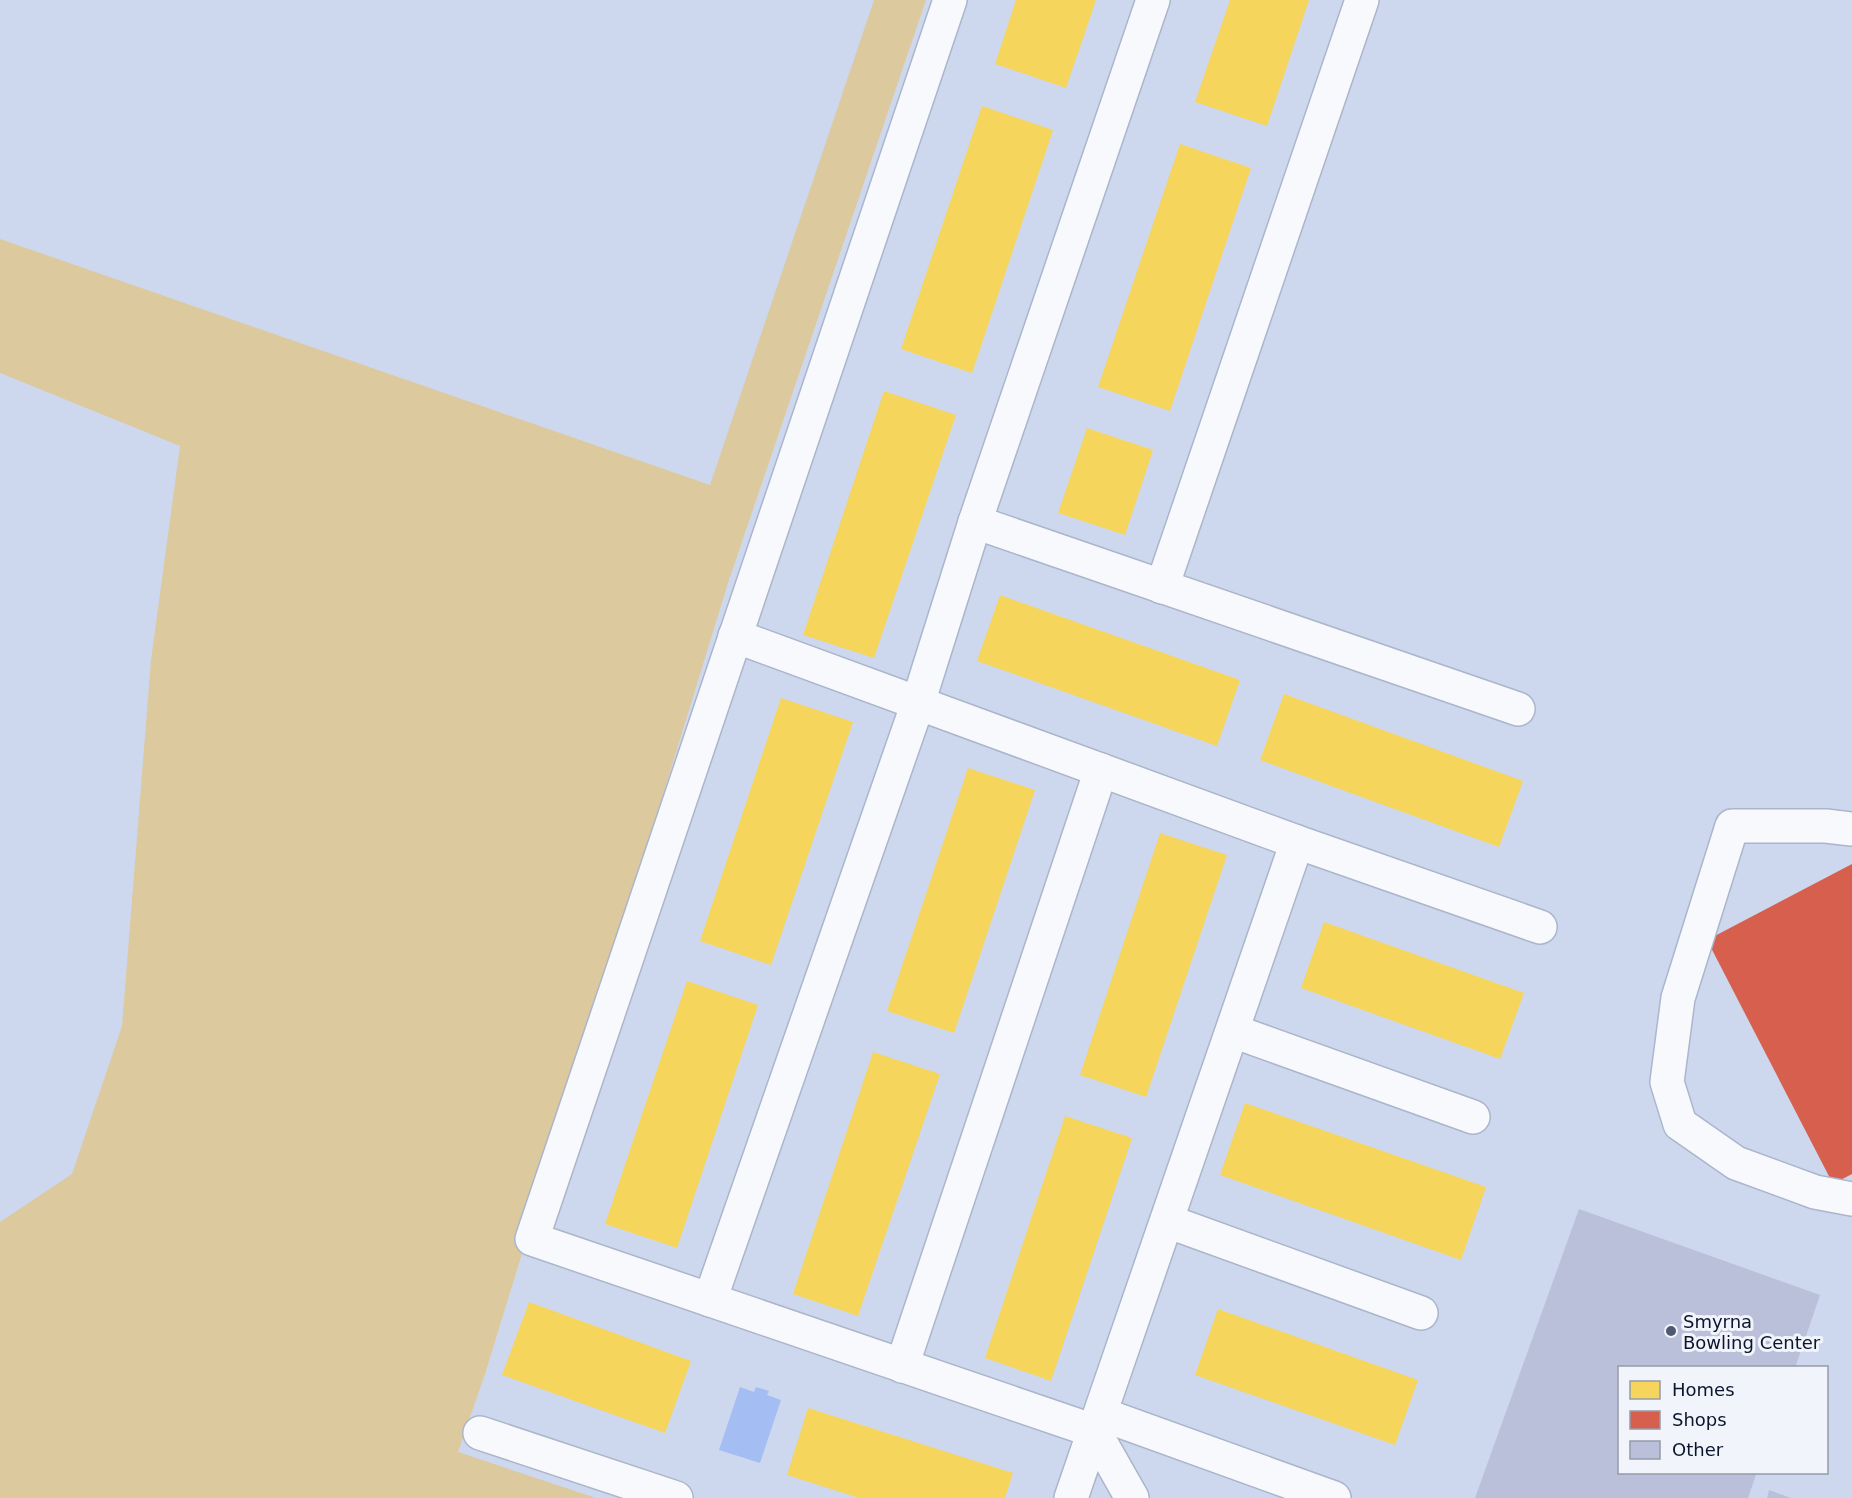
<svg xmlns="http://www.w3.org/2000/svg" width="1852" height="1498" font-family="'DejaVu Sans',sans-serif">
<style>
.green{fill:#ddc99e}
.water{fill:#a4bdf2}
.homes{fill:#f6d55c}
.shops{fill:#d6604d}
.building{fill:#bac0d9}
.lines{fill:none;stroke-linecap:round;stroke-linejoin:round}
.minor-casing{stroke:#abb5cb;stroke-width:36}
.minor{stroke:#f8f9fc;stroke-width:33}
.poi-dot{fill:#4f5a71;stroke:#f1f4fb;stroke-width:2}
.labels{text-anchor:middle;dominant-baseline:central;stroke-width:6;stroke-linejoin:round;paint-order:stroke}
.poi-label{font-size:18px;fill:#0b162d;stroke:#f1f4fb;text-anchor:start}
</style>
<rect width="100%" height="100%" fill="#cdd8ee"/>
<polygon class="green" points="874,0 926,0 728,583 485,1374 458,1452 596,1498 0,1498 0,1222 72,1174 122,1026 151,660 180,446 0,373 0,239 710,485"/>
<polygon class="water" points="740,1387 754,1392 756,1387 769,1391 767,1395 781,1400 760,1463 719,1450"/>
<g class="homes">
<polygon points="1016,0 1096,0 1066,88 995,64"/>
<polygon points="1230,0 1309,0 1267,126 1195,102"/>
<polygon points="982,106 1053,130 972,373 901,349"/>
<polygon points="1180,144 1251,168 1170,411 1098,387"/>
<polygon points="884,391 956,415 874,658 803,635"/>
<polygon points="1087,428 1153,450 1125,535 1058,513"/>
<polygon points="1000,595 1240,680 1217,746 977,661"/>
<polygon points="1284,694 1523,781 1499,847 1260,760"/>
<polygon points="781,698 853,722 771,965 700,941"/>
<polygon points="968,768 1035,790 954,1033 887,1011"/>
<polygon points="1160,833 1227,855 1146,1097 1080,1075"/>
<polygon points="1324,922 1524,993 1500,1059 1301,988"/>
<polygon points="687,981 758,1005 677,1248 605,1224"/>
<polygon points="873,1052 940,1074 858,1316 793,1294"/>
<polygon points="1245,1103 1486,1187 1461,1260 1220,1175"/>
<polygon points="1065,1116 1132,1138 1051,1381 985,1358"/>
<polygon points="529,1302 691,1361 665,1433 502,1375"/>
<polygon points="1218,1309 1418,1380 1395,1445 1195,1375"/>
<polygon points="808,1408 1013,1473 1005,1498 859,1498 787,1475"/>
</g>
<polygon class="shops" points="1852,864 1852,1174 1833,1184 1707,940"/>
<g class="building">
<polygon points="1579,1209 1820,1295 1795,1368 1620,1368 1620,1472 1757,1472 1748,1498 1475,1498"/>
<polygon points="1769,1490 1791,1498 1767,1498"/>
</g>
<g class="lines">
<g class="minor-casing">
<g id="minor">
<polyline points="950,0 532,1239 1094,1431 1071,1498"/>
<polyline points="975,522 1518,709"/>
<polyline points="1162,587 1362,0"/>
<polyline points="735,636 1297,842 1094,1431 1132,1498"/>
<polyline points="1852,829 1826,826 1732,826 1678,998 1667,1082 1680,1124 1736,1163 1815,1192 1852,1199"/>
<polyline points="1297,842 1540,927"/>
<polyline points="1233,1031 1473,1117"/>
<polyline points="1167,1221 1421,1313"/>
<polyline points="710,1300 918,703 975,522 1153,0"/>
<polyline points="902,1366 1101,770"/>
<polyline points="1101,1414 1334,1498"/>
<polyline points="480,1433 676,1498"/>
</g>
</g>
<use href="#minor" class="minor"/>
</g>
<circle class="poi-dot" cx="1671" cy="1331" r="6"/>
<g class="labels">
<g class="poi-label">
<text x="1683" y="1321">Smyrna<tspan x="1683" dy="21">Bowling Center</tspan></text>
</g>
</g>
<rect x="1618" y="1366" width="210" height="108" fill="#f1f4fb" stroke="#959ba9" stroke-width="1.5"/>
<rect x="1630" y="1381" width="30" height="18" fill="#f6d55c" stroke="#959ba9" stroke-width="1.5"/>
<text x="1672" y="1396" font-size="18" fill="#0b162d">Homes</text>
<rect x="1630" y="1411" width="30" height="18" fill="#d6604d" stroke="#959ba9" stroke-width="1.5"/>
<text x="1672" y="1426" font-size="18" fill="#0b162d">Shops</text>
<rect x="1630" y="1441" width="30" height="18" fill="#bac0d9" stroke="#959ba9" stroke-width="1.5"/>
<text x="1672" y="1456" font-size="18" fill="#0b162d">Other</text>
</svg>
